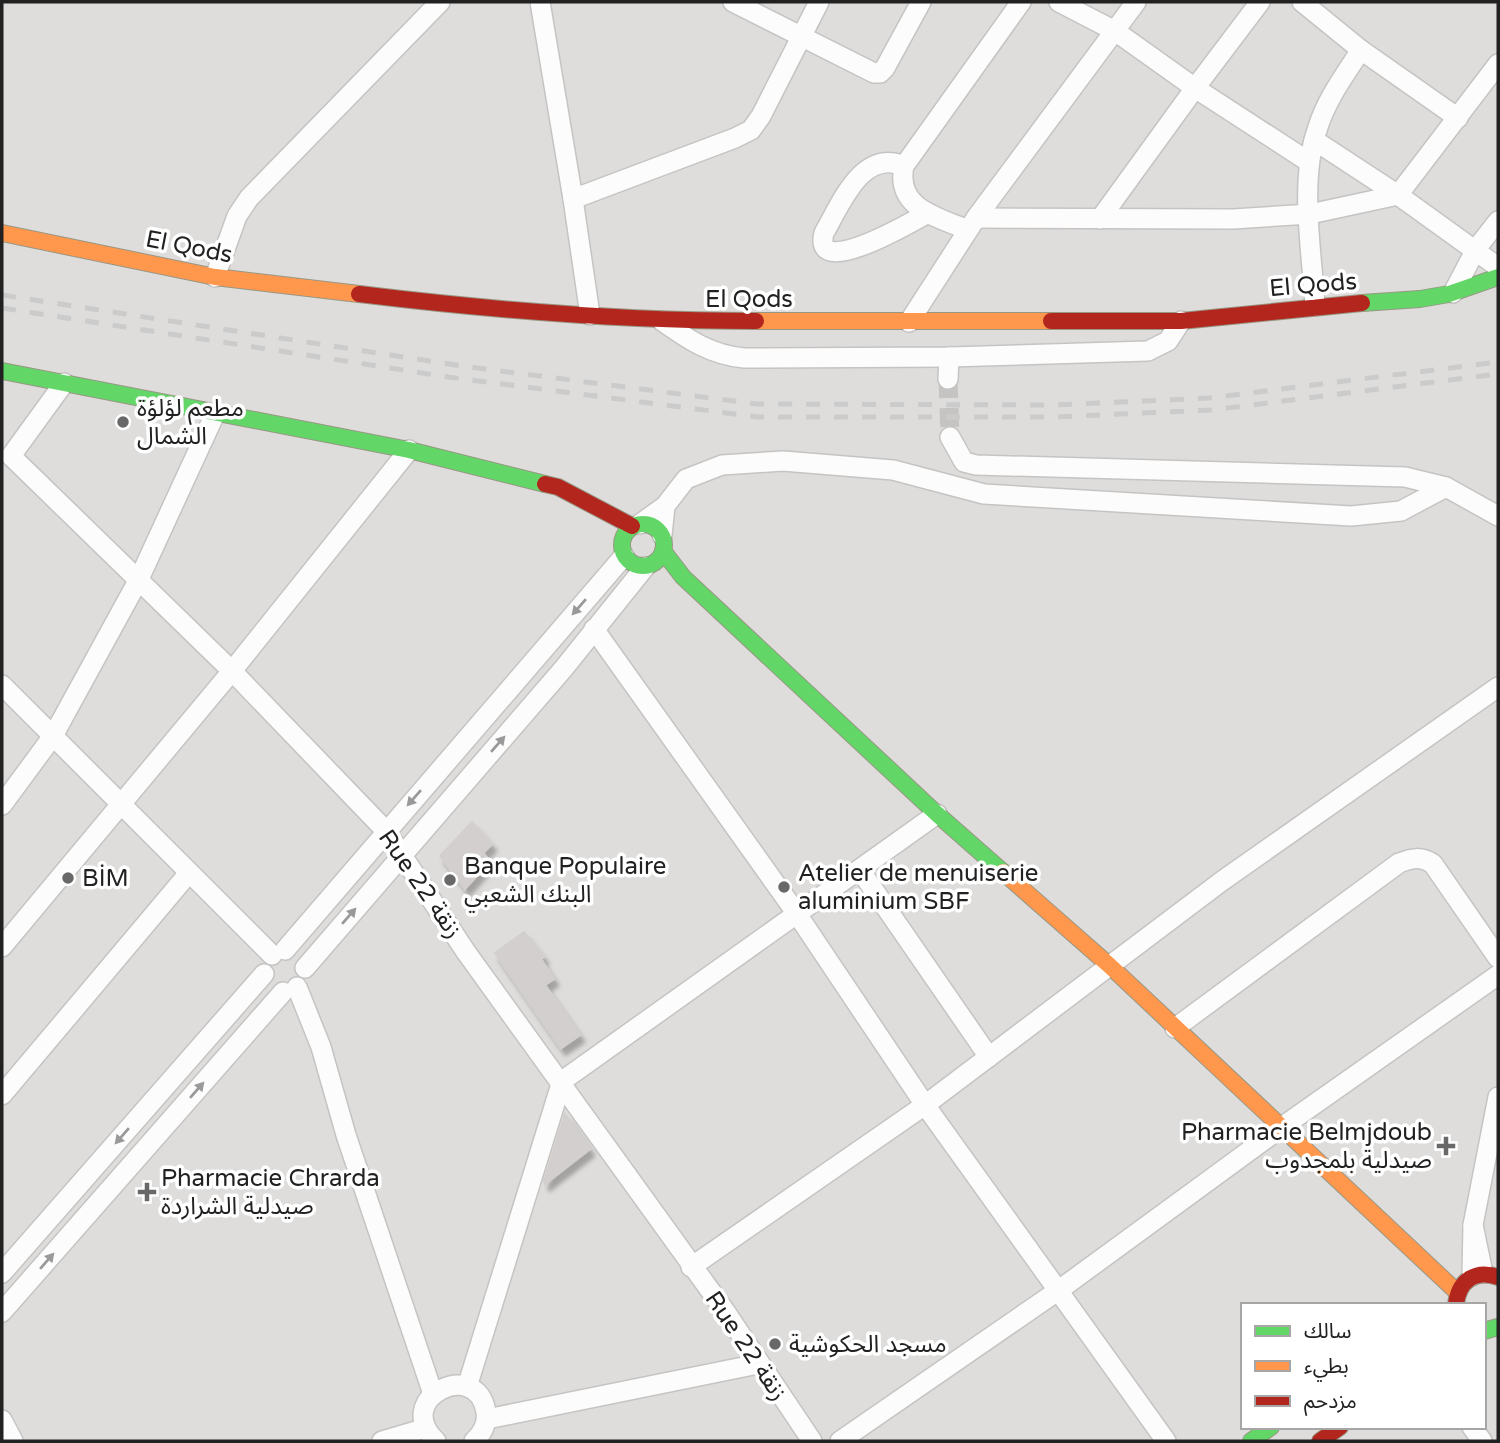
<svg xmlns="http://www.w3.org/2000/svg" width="1500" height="1443" font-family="'Varela Round','Noto Sans Arabic',sans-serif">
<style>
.residential{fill:#dedddc;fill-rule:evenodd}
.building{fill:#d2cfce;stroke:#d2cfcd;stroke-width:2;filter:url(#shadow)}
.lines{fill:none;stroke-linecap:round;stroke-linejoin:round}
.street-tunnel{stroke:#c6c4c3;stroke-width:19;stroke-dasharray:19 10;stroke-linecap:butt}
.street-casing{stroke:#c5c4c3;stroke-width:22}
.fast-casing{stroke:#989784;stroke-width:18}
.slow-casing{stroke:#989784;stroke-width:18}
.jam-casing{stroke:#989784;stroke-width:18}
.street{stroke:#fdfcfc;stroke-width:19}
.fast{stroke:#63d668;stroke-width:16}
.slow{stroke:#ff974d;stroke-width:16}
.jam{stroke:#b3261e;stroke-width:16}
.rail{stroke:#cbcbcb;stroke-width:5;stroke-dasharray:14 14;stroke-linecap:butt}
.oneway{fill:#9a9999}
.poi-dot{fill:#696868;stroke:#fff;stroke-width:2.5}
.labels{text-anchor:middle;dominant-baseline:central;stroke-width:7;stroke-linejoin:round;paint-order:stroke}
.street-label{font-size:24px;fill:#212121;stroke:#fff}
.poi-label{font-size:24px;fill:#212121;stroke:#fff;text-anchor:start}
</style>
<defs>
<filter id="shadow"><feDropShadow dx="4.5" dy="7" stdDeviation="2" flood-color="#0004"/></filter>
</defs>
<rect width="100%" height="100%" fill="#efedeb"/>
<path class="residential" d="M 2,2 L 1498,2 L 1498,1441 L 2,1441 ZM 1243,1305 L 1484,1305 L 1484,1427 L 1243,1427 Z"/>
<g class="building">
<polygon points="472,822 492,844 483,853 490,861 465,889 440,856"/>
<polygon points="524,932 544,957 541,959 554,979 545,985 580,1035 561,1048 495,953"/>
<polygon points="565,1114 590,1149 545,1184 544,1181"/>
</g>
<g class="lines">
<polyline class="street-tunnel" points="948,379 950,437"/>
<g class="street-casing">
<g id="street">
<polyline points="540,2 573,199 590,315"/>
<polyline points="733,2 874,73 880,73 885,68 921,2"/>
<polyline points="1059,2 1115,31 1195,88 1260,2"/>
<path d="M 1302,2 L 1361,50 C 1344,76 1326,100 1317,130 C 1299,182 1312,252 1315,306"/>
<polyline points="1361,50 1458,118"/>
<polyline points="1314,140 1398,195 1498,267"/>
<path d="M 904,166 C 862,148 841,204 824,233 C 811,282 915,220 928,213"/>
<polyline points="573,199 735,138 751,130 761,116 819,2"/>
<polyline points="976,218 1233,219 1310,214 1398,195 1498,64"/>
<polyline points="1100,219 1195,88 1309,162"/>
<path d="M 968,230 C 937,217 895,208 904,166 L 1021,2"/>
<polyline points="215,277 237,216 249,198 440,2"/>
<polyline points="1453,293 1476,249 1498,221"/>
<path d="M 662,321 C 689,340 711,355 744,358 L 949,357 L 1148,351 L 1168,341 L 1181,321"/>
<polyline points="909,322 976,218 1136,2"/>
<polyline points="948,379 949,357"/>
<polyline points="64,383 11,456 232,671 386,831 466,952 725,1311 812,1441"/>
<polyline points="950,437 964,462 976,465 1405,477 1446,487 1498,516"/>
<polyline points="665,506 686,479 722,465 783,461 893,470 984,494 1351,516 1401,511 1446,487"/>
<polyline points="640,524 665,506 662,535"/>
<polyline points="594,629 797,914 925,1105 1166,1441"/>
<polyline points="2,685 272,955"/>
<polyline points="2,805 53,736 139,579 215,414"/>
<polyline points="860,870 989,1057"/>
<polyline points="2,947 232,671 409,450"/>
<polyline points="285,950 624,556"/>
<polyline points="305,968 564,668 645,567"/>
<polyline points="297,987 321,1047 346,1135 433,1394"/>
<path d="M 1175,1028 L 1399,863 C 1412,858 1421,856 1433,864 L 1498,958"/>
<polyline points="2,1095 188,874"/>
<polyline points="1473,1225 1498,1097"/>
<polyline points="691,1267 925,1105 1222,881 1498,687"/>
<polyline points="2,1273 264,974"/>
<polyline points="1472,1276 1473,1225 1483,1273"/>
<polyline points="2,1312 283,992"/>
<polyline points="467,1387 562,1081 937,814"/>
<polyline points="487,1419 758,1364"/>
<polyline points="2,1420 13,1441"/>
<polyline points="1472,1427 1482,1441"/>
<polyline points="382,1441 426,1428"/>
<path d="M 436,1441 C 391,1399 477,1356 486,1412 C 488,1423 482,1434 474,1441"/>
<polyline points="840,1441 1059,1290 1282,1127 1498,975"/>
</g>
</g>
<g class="fast-casing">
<g id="fast">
<polyline points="1362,303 1420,299 1449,294 1498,277"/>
<polyline points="2,371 409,450 545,484"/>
<circle cx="643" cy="545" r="21"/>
<polyline points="663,551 683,577 937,814 1003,872"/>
<polyline points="1484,1331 1498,1327"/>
<polyline points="1251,1441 1271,1427"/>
</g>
</g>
<g class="slow-casing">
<g id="slow">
<polyline points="2,233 215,277 359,294"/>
<polyline points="756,321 1051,321"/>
<polyline points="1003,872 1110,966 1457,1292"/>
</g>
</g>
<g class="jam-casing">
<g id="jam">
<path d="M 359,294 C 491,310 623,321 756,321"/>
<polyline points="1051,321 1181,321 1362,303"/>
<polyline points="545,484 558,487 632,526"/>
<path d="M 1456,1305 C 1458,1281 1475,1269 1498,1277"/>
<polyline points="1320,1441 1340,1427"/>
</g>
</g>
<use href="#street" class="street"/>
<use href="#fast" class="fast"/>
<use href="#slow" class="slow"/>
<use href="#jam" class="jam"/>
<g class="rail">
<polyline points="2,295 462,366 757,404 1055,405 1209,398 1498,362"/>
<polyline points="2,308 448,377 758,417 1054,417 1211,410 1498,374"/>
</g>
</g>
<defs><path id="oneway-solid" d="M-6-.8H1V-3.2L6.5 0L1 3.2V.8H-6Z" transform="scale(1.75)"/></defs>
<g class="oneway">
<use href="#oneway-solid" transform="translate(579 607) rotate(131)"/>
<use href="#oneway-solid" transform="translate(498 744) rotate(-49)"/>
<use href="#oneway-solid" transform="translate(414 798) rotate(131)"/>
<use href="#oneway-solid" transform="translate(349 916) rotate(-49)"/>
<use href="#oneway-solid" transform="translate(197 1090) rotate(-49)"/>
<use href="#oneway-solid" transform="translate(122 1136) rotate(131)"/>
<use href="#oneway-solid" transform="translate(47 1261) rotate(-49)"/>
</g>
<g class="poi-dot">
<circle cx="123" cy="422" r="7"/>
<circle cx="68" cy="878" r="7"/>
<circle cx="450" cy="880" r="7"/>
<circle cx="784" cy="887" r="7"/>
<path d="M1442.5 1135.5h7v7h7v7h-7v7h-7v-7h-7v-7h7z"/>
<path d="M143.5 1181.5h7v7h7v7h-7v7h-7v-7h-7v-7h7z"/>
<circle cx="775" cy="1344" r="7"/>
</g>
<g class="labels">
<g class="street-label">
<text transform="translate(189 247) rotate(11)">El Qods</text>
<text transform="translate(1313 285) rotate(-5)">El Qods</text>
<text x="749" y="299">El Qods</text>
<text transform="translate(420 884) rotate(55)">Rue 22 زنقة</text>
<text transform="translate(746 1346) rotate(56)">Rue 22 زنقة</text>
</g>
<g class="poi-label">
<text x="137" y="408">مطعم لؤلؤة<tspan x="137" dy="28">الشمال</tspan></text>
<text x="464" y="866">Banque Populaire<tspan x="464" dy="28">البنك الشعبي</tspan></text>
<text x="798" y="873">Atelier de menuiserie<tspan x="798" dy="28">aluminium SBF</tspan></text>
<text x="82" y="878">BİM</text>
<text x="1432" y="1132" text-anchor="end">Pharmacie Belmjdoub<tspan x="1432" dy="28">صيدلية بلمجدوب</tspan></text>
<text x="161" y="1178">Pharmacie Chrarda<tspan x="161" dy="28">صيدلية الشراردة</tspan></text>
<text x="789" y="1344">مسجد الحكوشية</text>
</g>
</g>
<rect width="1500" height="1443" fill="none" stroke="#212121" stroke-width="7"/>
<rect x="1241" y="1303" width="245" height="126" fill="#ffffff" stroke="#a6a6a6" stroke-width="2"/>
<rect x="1255" y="1326" width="35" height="10" fill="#63d668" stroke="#a6a6a6" stroke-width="2"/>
<text x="1304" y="1338" font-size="21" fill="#212121">سالك</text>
<rect x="1255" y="1361" width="35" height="10" fill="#ff974d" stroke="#a6a6a6" stroke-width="2"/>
<text x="1304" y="1373" font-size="21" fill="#212121">بطيء</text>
<rect x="1255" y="1396" width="35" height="10" fill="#b3261e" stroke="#a6a6a6" stroke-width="2"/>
<text x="1304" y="1408" font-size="21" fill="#212121">مزدحم</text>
</svg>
